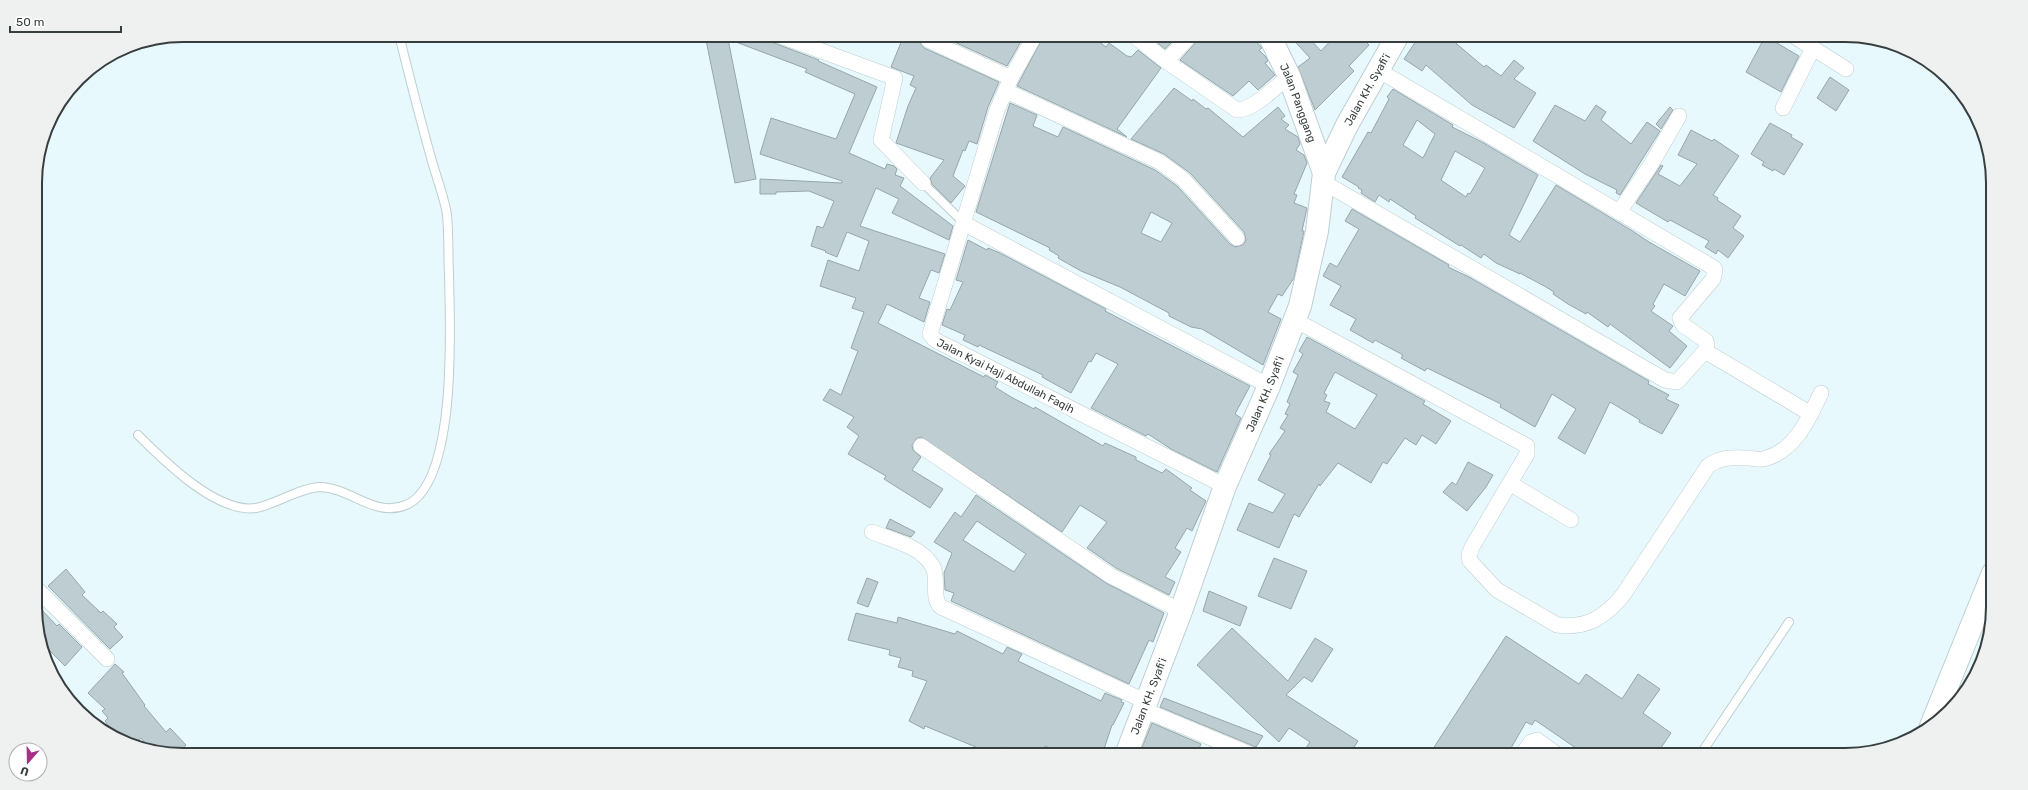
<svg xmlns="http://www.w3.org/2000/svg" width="2028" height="790" font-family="Rubik,sans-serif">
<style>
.building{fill:#bdcdd1;stroke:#96a6a9;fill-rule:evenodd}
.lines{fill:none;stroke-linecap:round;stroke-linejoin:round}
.lane-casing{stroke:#bdced1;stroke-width:10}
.street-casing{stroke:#bdced1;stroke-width:16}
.secondary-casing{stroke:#bdced1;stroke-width:24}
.highway-casing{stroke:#bdced1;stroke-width:24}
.lane{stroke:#fff;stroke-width:8}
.street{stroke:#fff;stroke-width:15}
.secondary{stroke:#fff;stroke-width:22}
.highway{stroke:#fff;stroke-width:22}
.labels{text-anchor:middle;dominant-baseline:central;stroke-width:3.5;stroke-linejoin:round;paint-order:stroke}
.street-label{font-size:11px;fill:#373e3f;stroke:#fff}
.rim{fill:none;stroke:#373e3f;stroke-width:2}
</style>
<rect width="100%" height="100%" fill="#e8f9fd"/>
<g class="building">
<polygon points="705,35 753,35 819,60 818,61 877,87 849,153 885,169 887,164 894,166 897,169 895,175 904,178 900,186 953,226 949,240 892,213 899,199 876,188 860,226 945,254 939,273 931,270 919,298 930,302 924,322 887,304 878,323 984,377 985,375 998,382 995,387 1011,397 1034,409 1035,407 1103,446 1105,443 1136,457 1136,460 1162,473 1166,469 1192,488 1190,490 1206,501 1192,531 1187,528 1175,548 1181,552 1165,577 1175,582 1169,595 1116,568 1087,548 1107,522 1080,505 1062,532 921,437 917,438 912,445 913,450 921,457 912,470 943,489 930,508 884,479 886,476 848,454 859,436 847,427 854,417 823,400 830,389 841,395 858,351 851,348 864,312 852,308 856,298 820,286 828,260 859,271 869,241 847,232 837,257 825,252 826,251 811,246 817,226 823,228 834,201 809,191 776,192 776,194 760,194 760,179 842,183 842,181 760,154 771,118 836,139 855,94 805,72 807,69 728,39 756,179 735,183"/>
<polygon points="811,35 830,35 826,43 810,37"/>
<polygon points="904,35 921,35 919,41 924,48 999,82 988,107 977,144 969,141 965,151 963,150 953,176 965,186 951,203 932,184 930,178 944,160 896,143 908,106 916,88 910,85 914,76 891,67"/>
<polygon points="939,35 1023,35 1024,36 1007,66"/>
<polygon points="1044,35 1063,35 1070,39 1073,35 1090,35 1106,47 1109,43 1127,56 1131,57 1138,50 1161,68 1117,129 1127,137 1017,86"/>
<polygon points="1148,35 1179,35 1165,49"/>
<polygon points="1200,35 1250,35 1262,48 1259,50 1266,57 1268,61 1265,63 1275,75 1258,90 1249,81 1233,96 1180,60 1197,41"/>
<polygon points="1289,35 1306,35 1321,51 1336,35 1359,35 1369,45 1349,66 1354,71 1315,110 1298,67 1310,58"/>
<polygon points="1420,35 1463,35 1456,44 1458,45 1484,67 1486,65 1501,76 1514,60 1524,68 1514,79 1536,93 1514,128 1472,105 1426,65 1422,71 1404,59"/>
<polygon points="1766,35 1779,35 1775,42 1799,56 1781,92 1746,72"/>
<polygon points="1830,77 1849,90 1836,111 1817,98"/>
<path d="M 1174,88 L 1192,101 L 1193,99 L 1206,109 L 1208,108 L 1243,137 L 1278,107 L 1285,116 L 1281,119 L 1289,125 L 1285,129 L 1298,137 L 1300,144 L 1296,150 L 1304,155 L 1307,163 L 1294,194 L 1297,195 L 1294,203 L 1307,208 L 1302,231 L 1304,231 L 1294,278 L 1282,296 L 1278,294 L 1268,312 L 1281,319 L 1263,365 L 1202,329 L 1191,327 L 1169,316 L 1169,313 L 1120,287 L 1081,271 L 1058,258 L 1059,256 L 1049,250 L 1050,248 L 976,212 L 1010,103 L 1037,115 L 1033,126 L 1058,137 L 1063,127 L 1155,170 L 1177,186 L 1230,244 L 1235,247 L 1243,245 L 1246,240 L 1244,232 L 1190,173 L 1164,154 L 1131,139 ZM 1151,212 L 1172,223 L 1161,242 L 1141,233 Z"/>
<path d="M 1393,89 L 1453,125 L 1452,127 L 1482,142 L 1538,175 L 1509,235 L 1520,242 L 1556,185 L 1631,230 L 1649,242 L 1700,271 L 1685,296 L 1664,284 L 1653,304 L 1655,306 L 1651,311 L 1673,326 L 1669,331 L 1687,346 L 1670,368 L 1610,324 L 1608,327 L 1587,312 L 1586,314 L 1568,304 L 1553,294 L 1554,292 L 1546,287 L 1520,273 L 1520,274 L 1496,263 L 1484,254 L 1481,258 L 1461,245 L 1460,246 L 1415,218 L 1416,216 L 1390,199 L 1389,202 L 1379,195 L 1375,202 L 1361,193 L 1362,190 L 1358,188 L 1359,187 L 1342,177 L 1368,132 L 1371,133 L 1389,99 L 1387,97 ZM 1417,120 L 1435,134 L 1423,158 L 1403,145 ZM 1455,151 L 1485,168 L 1470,194 L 1468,193 L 1466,197 L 1441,180 Z"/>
<polygon points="1555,105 1585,121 1596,105 1606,112 1601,120 1631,144 1647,122 1660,131 1620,195 1616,193 1617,190 1585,174 1533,141"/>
<polygon points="1670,107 1673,110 1661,129 1656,124"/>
<polygon points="1770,123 1792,135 1791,137 1803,144 1784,175 1774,169 1773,171 1762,165 1764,162 1751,154"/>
<polygon points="1691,130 1712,141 1714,139 1739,156 1713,195 1718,198 1717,200 1741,216 1733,228 1744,236 1728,258 1718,250 1716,254 1705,247 1709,241 1670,220 1668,222 1636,203 1661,165 1663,166 1658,174 1680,186 1697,164 1678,155"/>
<polygon points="1352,209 1449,265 1448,267 1469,277 1649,381 1648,384 1669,395 1666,399 1679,405 1662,434 1639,422 1640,420 1610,402 1585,454 1558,438 1576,409 1552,394 1535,427 1500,407 1501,404 1427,368 1425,371 1401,358 1403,355 1375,340 1373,343 1350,330 1356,319 1330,305 1341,286 1323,276 1330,263 1337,267 1359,229 1345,221"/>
<polygon points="968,240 987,250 988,248 1000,253 1106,309 1105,311 1250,386 1235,414 1241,418 1217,472 1171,449 1148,434 1146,436 1091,408 1118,364 1096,353 1091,362 1089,361 1071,393 1042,377 1043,375 979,345 978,347 963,340 965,335 942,325 947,309 950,310 963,282 956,280"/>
<path d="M 1307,337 L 1425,401 L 1423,404 L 1451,421 L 1436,444 L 1422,435 L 1416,445 L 1405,438 L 1387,464 L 1383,462 L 1371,483 L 1338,463 L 1320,486 L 1319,484 L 1299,517 L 1294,514 L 1279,548 L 1237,530 L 1249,503 L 1273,513 L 1285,494 L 1258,480 L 1271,455 L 1269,454 L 1285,431 L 1280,428 L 1288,415 L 1285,414 L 1290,404 L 1287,402 L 1298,375 L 1293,372 L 1303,354 L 1299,351 ZM 1335,372 L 1377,395 L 1355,429 L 1326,412 L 1330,403 L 1324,401 L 1327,395 L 1324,393 Z"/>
<polygon points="1468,462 1493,475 1486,487 1467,511 1443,492 1452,482 1456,485"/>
<path d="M 976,495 L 1106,583 L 1164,613 L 1153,642 L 1149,640 L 1129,684 L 951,601 L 954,593 L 945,590 L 944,573 L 952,553 L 934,542 L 955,512 L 961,517 ZM 977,521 L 1026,554 L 1014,572 L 963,540 Z"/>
<polygon points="890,519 915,532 911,537 886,528"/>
<polygon points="1274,558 1307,571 1291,609 1258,596"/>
<polygon points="66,569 85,592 82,595 101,613 103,611 117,624 114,627 123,637 110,649 48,586"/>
<polygon points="867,578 878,582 868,607 857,603"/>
<polygon points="1209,591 1247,607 1240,626 1203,611"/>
<polygon points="38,606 57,626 59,624 82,647 65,666 49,650 48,652 41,645 38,635"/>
<polygon points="856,613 897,623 898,617 955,634 957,631 1003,654 1007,647 1022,654 1018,661 1101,701 1105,693 1122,700 1121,702 1124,703 1113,725 1112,725 1102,755 1067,755 1045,746 1041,755 1028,755 1007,747 1004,755 995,755 925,726 924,729 909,721 927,681 912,676 913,671 898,667 901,658 889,655 890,650 848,640"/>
<polygon points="1232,628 1288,681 1315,638 1333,649 1312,682 1304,677 1286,695 1358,741 1349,755 1301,755 1310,742 1289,728 1279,742 1197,665"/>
<polygon points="1506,636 1579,684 1586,674 1622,699 1638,674 1660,689 1643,713 1671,733 1656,755 1586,755 1535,720 1532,725 1526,722 1507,755 1474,755 1462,749 1458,755 1429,755"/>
<polygon points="115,664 124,672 122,673 145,705 144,706 166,732 170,728 186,745 176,754 151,750 141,738 133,746 126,742 115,730 113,732 105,721 108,718 102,711 105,709 88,693"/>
<polygon points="1164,698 1263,736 1256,747 1160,707"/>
<polygon points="1152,723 1201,744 1196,755 1139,755"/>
</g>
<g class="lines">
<g class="lane-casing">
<g id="lane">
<polyline points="923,183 965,224"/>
<path d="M 138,435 C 163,460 217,514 256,508 C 274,505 302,487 320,487 C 352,488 374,518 406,505 C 458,483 450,323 449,275 C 448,255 449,235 447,215 C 444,195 435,174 430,154 C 419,115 409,75 399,35"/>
<polyline points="1700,755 1789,622"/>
</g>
</g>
<g class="street-casing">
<g id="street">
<polyline points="778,35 895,78 881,140 923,183"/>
<path id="s1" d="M 1035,35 L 1011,78 L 997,110 L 930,334 L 935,340 L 1225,486"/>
<path d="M 1133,35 L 1166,61 L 1237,110 C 1252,111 1277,86 1289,76"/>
<polyline points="1792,35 1846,69"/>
<polyline points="928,40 1011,78"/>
<polyline points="1166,61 1191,35"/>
<polyline points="1006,91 1160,162 1183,179 1237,238"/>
<polyline points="1783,108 1813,48"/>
<polyline points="1323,182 1665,380 1677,382 1705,351 1707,345 1706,341 1683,325 1680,318 1713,279 1715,270 1714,268 1378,70"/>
<polyline points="1619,212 1652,163 1679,116"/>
<polyline points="965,224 1269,386"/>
<path d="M 1295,320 L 1527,446 L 1527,454 L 1472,547 L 1469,555 L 1470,561 L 1497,590 L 1557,625 C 1587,629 1605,617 1623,595 L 1708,466 C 1722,456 1733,458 1749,458 C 1754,459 1762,460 1767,458 C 1796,449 1809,418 1821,393"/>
<polyline points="1705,351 1811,414"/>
<polyline points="921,446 1111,576 1181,611"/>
<polyline points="1511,484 1571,520"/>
<path d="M 872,532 C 891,540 922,546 933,567 C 939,579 931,599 941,607 L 1147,702"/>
<polyline points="38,590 107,659"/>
<polyline points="1144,710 1252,755"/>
<polyline points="1522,755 1531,742 1537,740 1558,755"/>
</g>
</g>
<g class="secondary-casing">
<g id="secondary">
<path id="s2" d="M 1269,35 L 1289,76 L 1324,173"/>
<path id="s3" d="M 1126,755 L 1181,611 L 1225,486 L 1269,386 L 1300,306 L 1317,231 L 1324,173 L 1347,125 L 1398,35"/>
</g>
</g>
<g class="highway-casing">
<polyline id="highway" points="1931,726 1993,573"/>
</g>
<use href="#lane" class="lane"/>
<use href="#street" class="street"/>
<use href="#secondary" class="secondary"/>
<use href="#highway" class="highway"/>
</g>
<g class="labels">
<g class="street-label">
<text stroke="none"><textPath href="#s3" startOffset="711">Jalan KH. Syafi'i</textPath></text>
<text stroke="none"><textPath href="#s2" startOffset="74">Jalan Panggang</textPath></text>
<text stroke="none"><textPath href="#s1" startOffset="405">Jalan Kyai Haji Abdullah Faqih</textPath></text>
<text stroke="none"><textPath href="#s3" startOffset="387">Jalan KH. Syafi'i</textPath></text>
<text stroke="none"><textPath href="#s3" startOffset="63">Jalan KH. Syafi'i</textPath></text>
</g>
</g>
<path d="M0 0H2028V790H0ZM183 42H1845A141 141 0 0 1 1986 183V607A141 141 0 0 1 1845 748H183A141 141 0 0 1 42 607V183A141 141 0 0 1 183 42Z" fill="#eff0f0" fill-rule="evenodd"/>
<path class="rim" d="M183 42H1845A141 141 0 0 1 1986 183V607A141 141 0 0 1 1845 748H183A141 141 0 0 1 42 607V183A141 141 0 0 1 183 42Z"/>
<g transform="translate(28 762) rotate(200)"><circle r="19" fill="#ffffff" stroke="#afb2b2"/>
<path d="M0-3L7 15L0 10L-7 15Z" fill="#a52e87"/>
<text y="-6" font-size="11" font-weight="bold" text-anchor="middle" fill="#373e3f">U</text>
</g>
<path d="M10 26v6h111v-6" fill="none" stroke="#373e3f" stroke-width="2"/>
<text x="16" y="26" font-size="12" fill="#373e3f" stroke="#ffffff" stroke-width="3" paint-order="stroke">50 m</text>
</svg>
